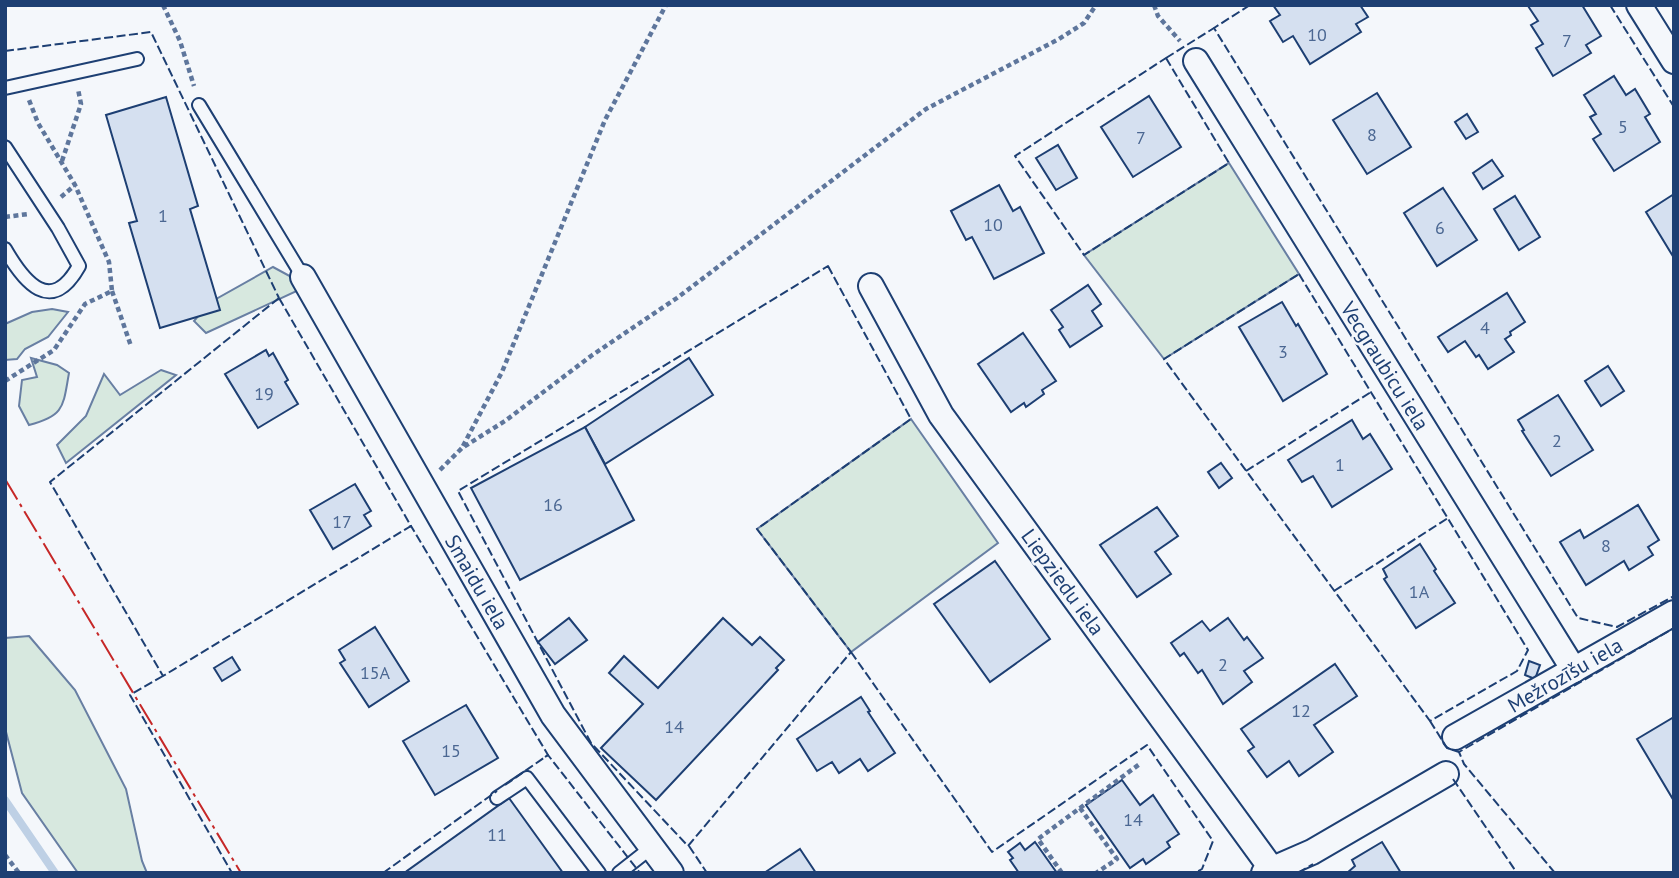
<svg xmlns="http://www.w3.org/2000/svg" width="1679" height="878" font-family="'PT Sans',sans-serif">
<style>
.green{fill:#d7e8df;stroke:#687fa3;stroke-width:2}
.lines{fill:none;stroke-linecap:round;stroke-linejoin:round}
.stream{stroke:#bed0e5;stroke-width:8}
.building{fill:#d5e0f0;stroke:#1d3f73;stroke-width:2}
.service-casing{stroke:#1d3f73;stroke-width:16}
.minor-casing{stroke:#1d3f73;stroke-width:28}
.path{stroke:#5e769c;stroke-width:4.5;stroke-dasharray:5 3.5;stroke-linecap:butt}
.service{stroke:#f4f7fb;stroke-width:12}
.minor{stroke:#f4f7fb;stroke-width:24}
.fence{stroke:#1d3f73;stroke-width:2;stroke-dasharray:9 3.5;stroke-linecap:butt}
.power{stroke:#c62828;stroke-width:2;stroke-dasharray:24 5 3.5 5;stroke-linecap:butt}
.labels{text-anchor:middle;dominant-baseline:central;stroke-width:5;stroke-linejoin:round;paint-order:stroke}
.number-label{font-size:18px;fill:#4b6792}
.street-label{font-size:21px;fill:#1d3f73;stroke:#f4f7fb}
</style>
<rect width="100%" height="100%" fill="#f4f7fb"/>
<g class="green">
<polygon points="1229,163 1299,274 1164,359 1084,255"/>
<polygon points="273,267 297,280 301,289 206,333 194,321 209,303"/>
<polygon points="52,309 68,312 48,337 25,349 17,359 5,360 5,324 32,312"/>
<path d="M 31,358 L 57,365 L 69,373 C 63,406 65,416 29,425 L 19,406 L 22,380 L 37,377 Z"/>
<polygon points="161,370 176,375 66,463 57,445 86,416 104,374 120,395"/>
<polygon points="911,419 998,543 851,652 757,529"/>
<polygon points="29,636 75,690 126,789 142,861 147,873 78,873 22,793 5,728 5,638"/>
</g>
<g class="lines">
<polyline class="stream" points="5,800 55,873"/>
</g>
<g class="building">
<polygon points="1273,5 1360,5 1368,17 1356,24 1361,32 1310,64 1293,36 1283,42 1270,21 1280,15"/>
<polygon points="1530,5 1582,5 1601,36 1586,45 1591,53 1553,76 1536,48 1543,44 1531,25 1538,21 1528,6"/>
<polygon points="1614,76 1626,95 1635,89 1650,114 1645,117 1660,142 1614,171 1593,139 1601,134 1590,117 1596,114 1584,95"/>
<polygon points="1377,93 1411,147 1367,174 1333,120"/>
<polygon points="1149,96 1181,147 1133,177 1101,127"/>
<polygon points="166,97 198,206 190,209 220,310 160,328 129,223 137,221 106,115"/>
<polygon points="1467,114 1478,132 1466,139 1455,122"/>
<polygon points="1058,145 1077,178 1056,190 1036,158"/>
<polygon points="1492,160 1503,176 1483,189 1473,173"/>
<polygon points="999,185 1013,211 1020,207 1044,253 994,279 972,237 966,240 951,211"/>
<polygon points="1443,188 1477,240 1437,266 1404,213"/>
<polygon points="1674,194 1674,258 1646,212"/>
<polygon points="1515,196 1540,237 1519,250 1494,209"/>
<polygon points="1088,285 1101,304 1092,311 1102,326 1070,347 1059,330 1063,327 1051,310"/>
<polygon points="1507,293 1525,322 1510,332 1511,335 1505,339 1514,352 1488,369 1479,355 1476,357 1465,341 1448,352 1438,337"/>
<polygon points="1282,302 1296,326 1298,324 1327,374 1283,401 1239,327"/>
<polygon points="1023,333 1056,381 1042,390 1044,394 1026,407 1024,403 1011,412 978,364"/>
<polygon points="266,350 269,356 273,353 288,380 285,382 298,404 258,428 225,374"/>
<polygon points="689,358 713,395 605,464 585,427"/>
<polygon points="1608,366 1624,391 1601,406 1585,381"/>
<polygon points="1558,395 1593,450 1551,476 1522,431 1524,430 1518,420"/>
<polygon points="1352,420 1363,439 1370,434 1392,469 1332,507 1313,476 1302,482 1288,460"/>
<polygon points="585,427 634,520 520,580 471,488"/>
<polygon points="1221,463 1232,478 1219,488 1208,472"/>
<polygon points="355,484 371,511 364,515 371,526 333,549 310,510"/>
<polygon points="1638,505 1659,540 1648,547 1653,555 1629,570 1624,561 1586,585 1560,542 1580,530 1584,538"/>
<polygon points="1157,507 1178,536 1155,552 1171,574 1137,597 1100,545"/>
<polygon points="1420,544 1436,569 1434,571 1455,603 1416,628 1384,579 1387,577 1383,569"/>
<polygon points="995,561 1050,639 990,682 934,604"/>
<polygon points="569,618 587,640 555,664 538,642"/>
<polygon points="723,618 752,645 760,637 784,660 776,668 778,670 656,800 601,748 643,704 609,673 624,656 658,688"/>
<polygon points="1228,618 1244,640 1247,637 1263,658 1244,671 1252,682 1223,704 1202,670 1198,673 1184,653 1180,656 1171,643 1202,621 1210,631"/>
<polygon points="375,627 409,681 369,707 340,663 345,660 339,650"/>
<polygon points="232,657 240,670 222,681 214,668"/>
<polygon points="1529,661 1540,665 1535,679 1525,675"/>
<polygon points="1335,664 1357,696 1314,725 1333,752 1299,776 1289,761 1267,777 1248,751 1254,747 1241,729"/>
<polygon points="861,697 870,711 868,712 895,753 868,771 860,759 839,773 832,762 817,771 797,739"/>
<polygon points="466,705 498,758 435,795 403,741"/>
<polygon points="1674,717 1674,801 1637,739"/>
<polygon points="1122,780 1140,805 1153,795 1179,834 1167,842 1170,847 1146,864 1143,859 1130,868 1086,805"/>
<polygon points="509,798 563,873 409,873 407,871"/>
<polygon points="1035,842 1057,873 1019,873 1010,860 1013,858 1008,852 1020,843 1025,850"/>
<polygon points="1382,842 1401,873 1347,873 1355,866 1352,860"/>
<polygon points="800,849 816,873 764,873"/>
</g>
<g class="lines">
<g class="service-casing">
<g id="service">
<polyline points="5,88 137,59"/>
<polyline points="199,105 303,277"/>
<path d="M 5,147 L 58,228 L 79,266 C 51,316 24,282 5,249"/>
<polyline points="497,798 527,778 599,873"/>
<polyline points="619,873 652,847"/>
</g>
</g>
<g class="minor-casing">
<g id="minor">
<polyline points="1639,5 1674,61"/>
<polyline points="1196,61 1574,670"/>
<polyline points="303,277 553,715 671,873"/>
<polyline points="871,286 941,415 1271,868"/>
<polyline points="1455,737 1674,613"/>
<polyline points="1264,873 1312,852 1446,774"/>
</g>
</g>
<g class="path">
<polyline points="163,5 180,41 194,86"/>
<polyline points="1154,5 1158,16 1180,41"/>
<polyline points="62,161 81,104 78,89"/>
<polyline points="61,197 75,185"/>
<polyline points="5,217 28,214"/>
<polyline points="112,291 131,346"/>
<polyline points="5,381 54,350 85,304 112,291 109,262 75,185 38,123 29,100"/>
<polyline points="463,446 502,372 605,120 666,5"/>
<polyline points="440,470 462,448 505,421 591,356 677,298 926,109 1059,39 1084,23 1096,5"/>
<polyline points="1080,808 1117,859 1096,873"/>
<polyline points="5,855 19,873"/>
<polyline points="1062,873 1038,839 1141,763"/>
</g>
<use href="#service" class="service"/>
<use href="#minor" class="minor"/>
<g class="fence">
<polyline points="1250,5 1214,28 1578,618 1617,627 1674,596"/>
<polyline points="1610,5 1674,107"/>
<polyline points="5,51 151,32 279,298"/>
<polygon points="1166,58 1229,163 1084,255 1015,156"/>
<polyline points="1166,58 1214,28"/>
<polygon points="828,266 911,419 757,529 851,652 688,846 591,743 458,491"/>
<polygon points="1299,274 1528,650 1517,671 1430,721 1164,359"/>
<polygon points="279,298 411,526 163,676 50,482"/>
<polyline points="1246,471 1371,392"/>
<polyline points="409,527 411,526 548,755 505,785"/>
<polyline points="1334,591 1448,518"/>
<polyline points="851,652 992,852 1147,745 1213,841 1202,869 1195,873"/>
<polyline points="163,676 130,695 232,873"/>
<polyline points="1430,721 1447,748 1459,752"/>
<polyline points="545,757 548,755 640,873"/>
<polyline points="1453,779 1517,873"/>
<polyline points="689,846 707,873"/>
<polyline points="383,873 497,791"/>
<polyline points="1298,873 1313,864"/>
<polyline points="1555,873 1464,764 1459,752 1674,628"/>
</g>
<polyline class="power" points="5,479 241,873"/>
</g>
<g class="labels">
<g class="number-label">
<text x="1317" y="34">10</text>
<text x="1567" y="40">7</text>
<text x="1623" y="126">5</text>
<text x="1372" y="134">8</text>
<text x="1141" y="137">7</text>
<text x="163" y="215">1</text>
<text x="993" y="224">10</text>
<text x="1440" y="227">6</text>
<text x="1485" y="327">4</text>
<text x="1283" y="351">3</text>
<text x="264" y="393">19</text>
<text x="1557" y="440">2</text>
<text x="1340" y="464">1</text>
<text x="553" y="504">16</text>
<text x="342" y="521">17</text>
<text x="1606" y="545">8</text>
<text x="1419" y="591">1A</text>
<text x="1223" y="664">2</text>
<text x="375" y="672">15A</text>
<text x="1301" y="710">12</text>
<text x="674" y="726">14</text>
<text x="451" y="750">15</text>
<text x="1133" y="819">14</text>
<text x="497" y="834">11</text>
</g>
<g class="street-label">
<text transform="translate(1385 366) rotate(58)">Vecgraubicu iela</text>
<text transform="translate(477 582) rotate(60)">Smaidu iela</text>
<text transform="translate(1063 582) rotate(54)">Liepziedu iela</text>
<text transform="translate(1565 675) rotate(-30)">Mežrozīšu iela</text>
</g>
</g>
<rect width="1679" height="878" fill="none" stroke="#1d3f73" stroke-width="14"/>
</svg>
